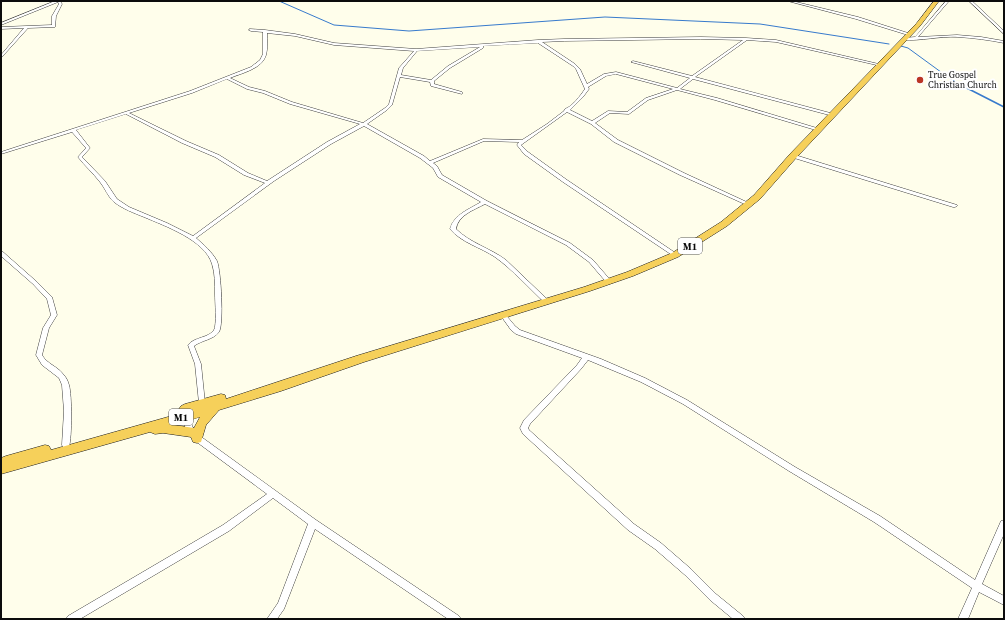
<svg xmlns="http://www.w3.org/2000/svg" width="1005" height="620" font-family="'Source Serif 4',serif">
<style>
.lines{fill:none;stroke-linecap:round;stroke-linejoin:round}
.stream-far1{stroke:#377acc;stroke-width:1}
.stream{stroke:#377acc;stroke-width:1.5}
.minor-casing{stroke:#3f3f3f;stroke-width:1}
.trunk-casing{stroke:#1d1d1d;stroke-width:1}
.minor{fill:#fff;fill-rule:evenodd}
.trunk{fill:#f6d05a;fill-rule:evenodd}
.poi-dot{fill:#bb3525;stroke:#fff;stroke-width:1.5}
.labels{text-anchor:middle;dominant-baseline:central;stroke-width:4;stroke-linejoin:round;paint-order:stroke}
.far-poi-label{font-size:9px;fill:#0c0c0c;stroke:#fff;text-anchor:start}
.shield{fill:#fff;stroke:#555;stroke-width:1}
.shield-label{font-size:10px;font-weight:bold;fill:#0c0c0c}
</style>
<rect width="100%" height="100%" fill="#fffeeb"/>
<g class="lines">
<g class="stream-far1">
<polyline points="279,1 334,25 409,31 605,17 760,24 889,44"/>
<polyline points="901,46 908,48 945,75"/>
</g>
<polyline class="stream" points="944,74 957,83 1004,107"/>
<g class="minor-casing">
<g id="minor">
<polygon points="55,1 60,1 62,4 56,16 55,27 28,28 1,58 1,55 24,28 1,29 1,27 52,25 52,16 59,4 58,2 1,25 1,23"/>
<polygon points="788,1 792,1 858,17 911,34 908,35 856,19"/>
<path d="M 946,1 L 949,1 L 918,37 L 957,35 L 981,37 L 1004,41 L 1004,43 C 989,40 974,38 958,37 C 939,36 921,41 903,40 L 903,38 L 904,38 L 915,37 Z"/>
<polygon points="969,1 972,1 1004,31 1004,34"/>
<path d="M 250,29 L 265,30 L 295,34 L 334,43 L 416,49 L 538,40 L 564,39 L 701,37 L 746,38 L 776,40 L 883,65 L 881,66 L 776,42 L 747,40 L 695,77 L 834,114 L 834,116 L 833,116 L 693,79 L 680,89 L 717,98 L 820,129 L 821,130 L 819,131 L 715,100 L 677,90 L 648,100 L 629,114 L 610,113 L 595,123 L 618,140 L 684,173 L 751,204 L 751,205 L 749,206 L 680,175 L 614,142 L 591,124 L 567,112 L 521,145 L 528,152 L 567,180 L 677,254 L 678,255 L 677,256 L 675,257 L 563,182 L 524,154 L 517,145 L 519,142 L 484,141 L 433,163 L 437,166 L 442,175 L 487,201 L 570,243 L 593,260 L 612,282 L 609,284 L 607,283 L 589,262 L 566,245 L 485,204 C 474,210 458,215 456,229 C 470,243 490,248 506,260 L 549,301 L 550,302 L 547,304 L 545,303 C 529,288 513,270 495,257 C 480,247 462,243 450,229 C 454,214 470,209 481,202 L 438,177 L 433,168 L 420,158 L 364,126 L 331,144 L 274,181 L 196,238 C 204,245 212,252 217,261 C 221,271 224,324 219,332 C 213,340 202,340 194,346 L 201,364 L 205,403 L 204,405 L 202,406 L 200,405 L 199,403 L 195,364 L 188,345 C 194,337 209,338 214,330 C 217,325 215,301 215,294 C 215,284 215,273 212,264 C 205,240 165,226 144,217 C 134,213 123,209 114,202 C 108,197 105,188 100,182 C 93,173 85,166 78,157 L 86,148 L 72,132 L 1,154 L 1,152 L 190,91 L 251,67 L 260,60 L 263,54 L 263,32 L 251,31 L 249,30 ZM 267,33 L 295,36 L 334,45 L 414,51 L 399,68 L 389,104 L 385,108 L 363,123 L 292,102 L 265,91 L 249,87 L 230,78 C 242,73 262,69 266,55 C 268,48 267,40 267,33 ZM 701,39 L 743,40 L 692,76 L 633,61 L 631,62 L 690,78 L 677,88 L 616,72 L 604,74 L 587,84 L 580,69 L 575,64 L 542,42 L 564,41 ZM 538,43 L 573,66 L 576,69 L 585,89 C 580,96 573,106 565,109 L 564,111 L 547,124 L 522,140 L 483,139 L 430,161 L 424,156 L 367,124 L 387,110 L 392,105 L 400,77 L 430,82 L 431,86 L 462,94 L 462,92 L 434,84 L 434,81 L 450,68 L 483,48 L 483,46 ZM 480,47 L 448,66 L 431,80 L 401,75 L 403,68 L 417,51 ZM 616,74 L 673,89 L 646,98 L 627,112 L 608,111 L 592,121 L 570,110 L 583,97 L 589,89 L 588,87 L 606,76 ZM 227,79 L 247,89 L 263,93 L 290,104 L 360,124 L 327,142 L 267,181 L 248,173 L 219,155 L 186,141 L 129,113 L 192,93 ZM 126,114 L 182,143 L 215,157 L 244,175 L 265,183 L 193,236 L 167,223 L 129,207 L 117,199 L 105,181 L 82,157 L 90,148 L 76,130 Z"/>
<polygon points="791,155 795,155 957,205 957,206 955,207 953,207 791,157"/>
<path d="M 1,251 L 3,252 L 37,282 L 52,297 L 57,315 L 49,328 L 42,355 C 47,364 57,366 63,374 C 66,377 68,381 69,385 C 72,395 72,437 69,447 L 66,448 L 63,447 L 62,445 L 64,411 L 62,385 L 59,378 L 42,365 L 36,355 L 43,328 L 51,315 L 47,299 L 33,284 L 1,256 Z"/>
<polygon points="503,313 505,314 515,326 520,330 601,359 645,378 687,400 795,467 880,516 975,580 1001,521 1004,520 1004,534 982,584 1004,596 1004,605 979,592 968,619 958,619 972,588 874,522 789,471 683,404 641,382 588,360 581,369 530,424 528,428 529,430 634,524 661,543 691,569 716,594 743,616 745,619 733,619 710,600 685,575 655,549 628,530 523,434 520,428 524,420 577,365 582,358 516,334 511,330 501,316 500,315"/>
<polygon points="184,411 186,412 194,430 200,436 316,520 459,616 461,619 448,619 315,529 284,609 277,619 267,619 278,603 308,524 273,498 229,531 80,619 66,619 68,616 223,525 267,494 194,440 188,434 180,414 182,412"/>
</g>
</g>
<g class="trunk-casing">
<path id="trunk" d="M 934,1 L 939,1 L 920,26 L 796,158 L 760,199 L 727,226 L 678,257 L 633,276 L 590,291 L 364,362 L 281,391 L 219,410 L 206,425 L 201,442 L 197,443 L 193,442 L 191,437 L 163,433 L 155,434 L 150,432 L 1,474 L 1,458 L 6,456 L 45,445 L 49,446 L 51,450 L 182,413 L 179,409 L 181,406 L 185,404 L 221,394 L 225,395 L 226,399 L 356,356 L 584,287 L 627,272 L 672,253 L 721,222 L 754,195 L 790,154 L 916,24 ZM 200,417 L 194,428 L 174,425 Z"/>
</g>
<use href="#minor" class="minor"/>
<use href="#trunk" class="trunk"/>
</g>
<circle class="poi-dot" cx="920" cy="80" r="4"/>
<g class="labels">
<g class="far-poi-label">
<text x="928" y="75">True Gospel<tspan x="928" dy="10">Christian Church</tspan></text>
</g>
<g class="shield">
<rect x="678" y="238" width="24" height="16" rx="3"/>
<rect x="169" y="409" width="24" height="16" rx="3"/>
</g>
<g class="shield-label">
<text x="690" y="246">M1</text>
<text x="181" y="417">M1</text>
</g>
</g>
<rect width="1005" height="620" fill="none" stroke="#0c0c0c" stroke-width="4"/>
</svg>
